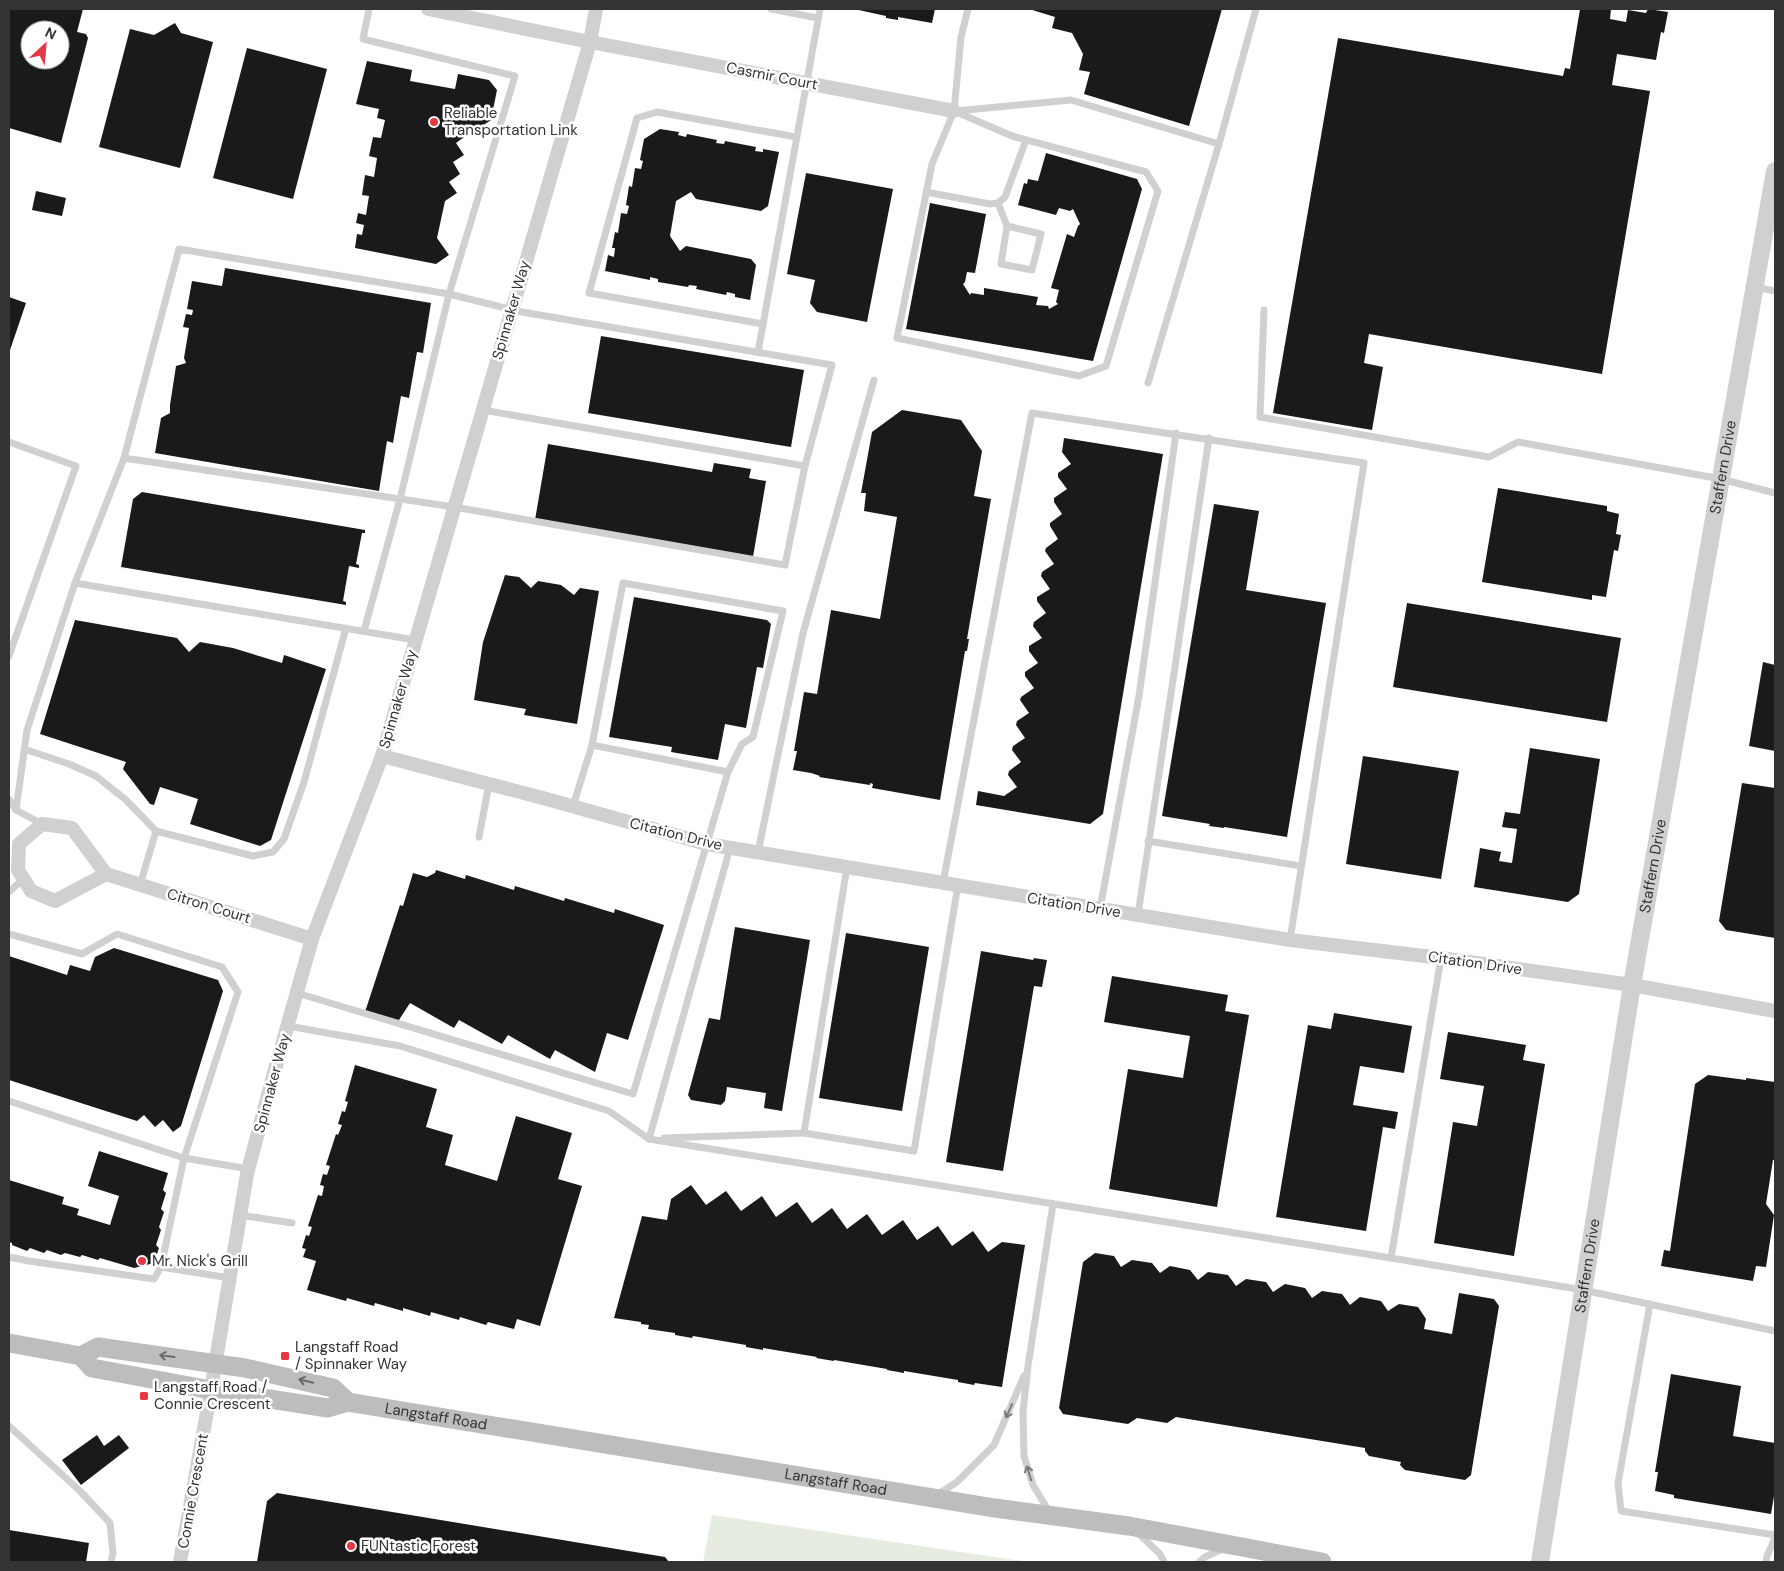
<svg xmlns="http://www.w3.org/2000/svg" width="1784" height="1571" font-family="'DM Sans',sans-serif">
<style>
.green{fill:#e6ecdf}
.building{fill:#1a1a1a;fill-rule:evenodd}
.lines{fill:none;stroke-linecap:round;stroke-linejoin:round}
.service{stroke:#d0d0d0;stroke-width:7}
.minor{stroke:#d0d0d0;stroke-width:14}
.tertiary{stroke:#d0d0d0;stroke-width:18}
.secondary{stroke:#bdbdbd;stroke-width:19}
.oneway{stroke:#6a6a6a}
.oneway2{stroke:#7a7a7a}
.poi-dot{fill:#e63946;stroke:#fff;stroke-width:2}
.labels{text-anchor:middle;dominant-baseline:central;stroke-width:5;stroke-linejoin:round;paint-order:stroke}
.street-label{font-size:15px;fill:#333;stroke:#fff}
.poi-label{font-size:15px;fill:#333;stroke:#fff;text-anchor:start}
</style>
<rect width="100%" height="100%" fill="#fff"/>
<polygon class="green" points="712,1515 1022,1561 1021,1562 703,1562"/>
<g class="building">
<path d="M 9,9 L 83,9 L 77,32 L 86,34 L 88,38 L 61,143 L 9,128 ZM 30,30 L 60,30 L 60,60 L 30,60 Z"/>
<polygon points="854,9 935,9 932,23 898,17 898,20 886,18 886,16"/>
<polygon points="1029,9 1222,9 1189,126 1084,94 1090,72 1079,70 1083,54 1072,33 1052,28 1055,17"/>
<polygon points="1580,9 1611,9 1610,19 1626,22 1628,10 1646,13 1648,9 1668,12 1664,33 1661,32 1656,60 1617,54 1612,85 1650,91 1602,374 1369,334 1364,363 1383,367 1372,430 1273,413 1338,38 1563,76 1565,68 1570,69"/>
<polygon points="175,23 181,33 213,42 180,168 99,147 130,29 154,35"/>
<polygon points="247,48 327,69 293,199 213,178"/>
<polygon points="367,61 412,70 410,81 455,89 458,74 489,80 497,90 491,120 479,128 469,126 467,135 456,143 464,155 453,162 460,174 449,182 457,193 445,201 437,238 449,255 436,264 355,248 357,234 362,235 364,225 356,223 358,213 366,215 369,196 362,195 365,175 374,177 377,158 369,156 373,137 381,138 385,120 377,118 379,109 356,104"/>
<polygon points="660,129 679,132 678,135 686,137 687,134 717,140 716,143 724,144 725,141 756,147 755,151 763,152 763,149 779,152 768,206 761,211 696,199 691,192 676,201 670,236 680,251 686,246 751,259 756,265 750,300 735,297 735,294 727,292 726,295 696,289 697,286 689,285 688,287 658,282 658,279 650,277 650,280 605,271 608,255 614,257 615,248 612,248 615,232 618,233 621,213 627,214 629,206 626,205 629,186 632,187 635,168 641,169 643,161 640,160 644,139"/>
<polygon points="1046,153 1137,179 1142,189 1093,361 906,329 930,203 986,214 975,273 967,272 965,282 963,284 970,295 971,293 984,295 984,288 1038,297 1036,305 1048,306 1049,309 1058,304 1056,302 1059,290 1051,288 1067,234 1074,237 1078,226 1080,224 1073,209 1070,211 1059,208 1056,215 1018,205 1024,183 1027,184 1028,179 1038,181"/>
<polygon points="806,173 893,189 867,322 817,312 810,303 815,280 787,274"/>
<polygon points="36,191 66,198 62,216 32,210"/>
<polygon points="225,268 431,303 423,353 417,352 409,398 401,396 393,443 387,441 379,491 155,453 161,418 170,413 170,405 176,366 186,363 184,358 189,328 183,327 186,314 192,315 193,310 187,309 192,281 222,286"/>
<polygon points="9,297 26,303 9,353"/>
<polygon points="601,336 804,370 791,447 588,413"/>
<polygon points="902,410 961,420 982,451 974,496 991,499 967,639 969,639 967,651 965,651 940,800 872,788 873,784 870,783 870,785 819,777 820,776 811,773 793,770 797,751 794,751 804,692 817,694 831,610 880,619 897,517 864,511 866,493 861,493 872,432"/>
<polygon points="1064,438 1163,454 1103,814 1090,824 976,805 978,791 1004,796 1017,787 1008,775 1009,771 1021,762 1012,750 1013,746 1025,738 1016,725 1017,721 1029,713 1020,700 1021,697 1034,688 1025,676 1025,672 1038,663 1029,651 1029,646 1042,638 1033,626 1034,622 1046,613 1037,601 1037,597 1050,589 1041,576 1042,572 1054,564 1045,551 1046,548 1058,539 1050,526 1050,523 1062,514 1054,502 1054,498 1067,489 1058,477 1058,473 1071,464 1062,452"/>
<polygon points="548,444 712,472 714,463 751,469 749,478 766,481 753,557 535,520"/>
<polygon points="1498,488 1607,506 1607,511 1619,514 1616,534 1621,535 1618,551 1614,550 1606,597 1592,595 1592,600 1482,582"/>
<polygon points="142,492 365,530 365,533 362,533 356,564 359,565 359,568 349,566 343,601 346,602 346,605 121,567 133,499"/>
<polygon points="1214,504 1259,511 1246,590 1326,603 1287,837 1224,827 1224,828 1209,826 1210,824 1162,816"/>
<polygon points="505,575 519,577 531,588 538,581 561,585 574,595 580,588 599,591 577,724 524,715 526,709 474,700 483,642"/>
<polygon points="634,597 767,620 771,624 763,668 757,667 746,728 725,724 718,760 671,752 672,747 609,737"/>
<polygon points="1407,603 1621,638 1607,722 1393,687"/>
<polygon points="75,620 177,638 189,652 200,642 233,648 282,663 284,655 326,669 271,840 260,846 190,824 198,799 160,787 154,805 150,804 123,769 126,762 40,734"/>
<polygon points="1763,662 1775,665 1775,751 1749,746"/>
<polygon points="1530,748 1600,759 1579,894 1568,902 1474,887 1480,848 1501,852 1499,861 1512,863 1517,829 1502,827 1505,812 1520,814"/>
<polygon points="1363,756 1459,771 1441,879 1346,864"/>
<polygon points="1742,783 1775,788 1775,938 1726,930 1719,921"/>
<polygon points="436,870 465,879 466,875 514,890 515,886 564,901 565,898 614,913 615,909 664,925 628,1040 607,1033 595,1072 555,1050 550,1059 508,1035 502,1044 459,1020 454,1028 410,1003 397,1023 365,1012 400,905 403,906 413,873 427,877 435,873"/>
<polygon points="735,927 810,940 782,1111 764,1108 766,1093 727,1087 725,1101 721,1105 691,1100 688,1095 709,1018 720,1020"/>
<polygon points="846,933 929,947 902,1111 819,1098"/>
<polygon points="114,948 218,980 223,991 181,1126 173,1132 163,1120 155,1127 144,1115 137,1121 9,1080 9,956 67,975 70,965 90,971 95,957"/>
<polygon points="981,951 1033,960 1034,958 1047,960 1042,987 1034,986 1003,1171 946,1162"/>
<polygon points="1112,976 1228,995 1225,1011 1249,1015 1217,1207 1109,1189 1128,1069 1183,1078 1190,1036 1104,1022"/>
<polygon points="1334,1013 1412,1026 1404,1073 1360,1066 1353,1105 1398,1112 1395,1129 1383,1127 1366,1231 1276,1217 1308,1025 1331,1029"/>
<polygon points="1448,1032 1526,1045 1523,1060 1545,1064 1514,1256 1434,1243 1453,1122 1477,1126 1484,1086 1440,1079"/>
<polygon points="355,1065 437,1089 426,1127 453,1135 445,1165 497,1181 516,1116 572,1133 558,1179 582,1186 540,1326 517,1319 514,1329 488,1322 486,1325 460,1317 459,1320 431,1312 430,1316 403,1308 403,1311 375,1303 374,1306 347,1298 346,1301 307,1290 316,1261 303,1257 306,1249 302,1248 306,1235 309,1236 312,1227 308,1226 318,1195 322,1196 324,1186 320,1185 323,1174 327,1175 330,1166 326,1165 336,1134 338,1135 342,1125 338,1124 342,1111 345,1112 348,1102 345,1101"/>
<polygon points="1708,1075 1746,1080 1746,1078 1775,1082 1775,1160 1773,1160 1766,1204 1774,1215 1766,1267 1756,1266 1753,1281 1661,1266 1664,1250 1670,1251 1695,1084"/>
<polygon points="99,1151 168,1173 163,1190 166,1193 161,1209 164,1212 159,1227 161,1230 156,1245 159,1248 154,1263 134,1268 100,1258 98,1260 82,1255 80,1257 65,1253 61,1255 47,1250 44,1253 30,1248 27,1251 12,1245 12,1243 9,1242 9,1180 64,1197 62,1204 79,1209 77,1215 110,1225 119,1196 88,1186"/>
<polygon points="691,1185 706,1205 726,1191 741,1211 762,1196 776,1217 797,1202 812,1223 832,1208 847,1229 867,1214 882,1235 903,1220 917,1240 938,1226 952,1246 973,1231 988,1252 1002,1242 1025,1245 1002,1387 975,1383 974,1385 958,1382 958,1380 904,1371 904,1373 887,1370 887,1369 834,1360 834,1361 816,1358 817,1357 763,1348 763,1350 746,1347 746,1345 693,1336 692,1338 675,1335 675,1333 648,1329 649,1325 641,1324 641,1322 614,1318 642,1216 667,1220 671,1199"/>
<polygon points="1095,1253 1114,1256 1121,1267 1132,1260 1152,1263 1160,1273 1170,1266 1190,1270 1198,1280 1208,1272 1228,1275 1236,1286 1246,1279 1266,1282 1273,1292 1285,1284 1305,1288 1312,1298 1322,1291 1342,1294 1350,1305 1360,1297 1381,1301 1388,1311 1399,1304 1418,1307 1426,1319 1424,1329 1452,1334 1459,1293 1494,1299 1499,1306 1471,1475 1465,1480 1405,1470 1400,1465 1401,1462 1369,1456 1365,1451 1365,1448 1176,1417 1167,1423 1137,1418 1128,1424 1063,1414 1059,1408 1083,1262"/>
<polygon points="1671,1374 1741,1386 1733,1436 1775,1443 1775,1490 1771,1514 1674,1498 1674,1495 1655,1491 1658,1472 1655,1472"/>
<polygon points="97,1435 104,1446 119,1435 129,1448 81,1485 62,1460"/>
<polygon points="277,1493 665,1557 669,1562 257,1562 267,1501"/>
<polygon points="9,1530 89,1543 86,1562 9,1562"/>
</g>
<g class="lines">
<g class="service">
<polyline points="771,9 818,18"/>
<polyline points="954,111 1012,136 1146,172 1158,191 1106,366 1079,376 897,338 932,164 954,111 961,37 968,9"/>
<polyline points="956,111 1071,100 1219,144 1148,383"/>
<polyline points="1219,144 1256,9"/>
<polyline points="926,192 990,204 998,203 1005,197 1026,140"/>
<polyline points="998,203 1007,226 1041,234 1032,270 1001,264 1007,226"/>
<polyline points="1755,287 1775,291"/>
<polyline points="1264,310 1260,417 1489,457 1518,442 1721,479 1775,493"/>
<polyline points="763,324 589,293 637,118 657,112 796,137"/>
<polyline points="758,352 820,9"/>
<polyline points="483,410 805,466"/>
<polyline points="9,442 76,466 9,656"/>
<polyline points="75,583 124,458 179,249 449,294 522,312 832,365 805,466 785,565 454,507 124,458"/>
<polyline points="364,631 400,499 449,294 515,76 363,39 369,9"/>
<polyline points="592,745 623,583 783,611 753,737 742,744 728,772"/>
<polyline points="24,749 69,764 96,776 126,800 156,831 253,856 273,852 284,839 304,782 346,628"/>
<polyline points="9,799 16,810 42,824"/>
<polyline points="16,810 27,730 75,583 415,640"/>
<polyline points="479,837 489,784"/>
<polyline points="1148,841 1301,866"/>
<polyline points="758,852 803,633 874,380"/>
<polyline points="847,867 804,1133 914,1151 958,885"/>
<polyline points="943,883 1032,413 1364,463 1290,940"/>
<polyline points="140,885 156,831"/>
<polyline points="9,892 23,879"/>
<polyline points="1100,909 1139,696 1176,433"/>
<polyline points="1138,915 1209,438"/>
<polyline points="9,934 82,954 117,934 222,967 238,992 184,1158 9,1101"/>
<polyline points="1441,958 1391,1258 1583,1290 1775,1331"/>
<polyline points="297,993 633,1094 728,772 592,745 573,806"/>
<polyline points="288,1026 400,1046 609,1111 649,1139 1391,1258"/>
<polyline points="664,1138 804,1133"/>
<polyline points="651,1139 649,1139 730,848"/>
<polyline points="240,1215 292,1223"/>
<polyline points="9,1257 29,1261 154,1279 161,1267"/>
<polyline points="230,1278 161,1267 184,1158 249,1169"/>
<polyline points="1650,1304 1618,1483 1621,1511 1775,1535"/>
<polyline points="9,1426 80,1491 110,1523 113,1553 111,1562"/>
<polyline points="937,1495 957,1482 994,1445 1024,1376"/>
<polyline points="1050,1513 1033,1485 1024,1456 1023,1412 1028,1366 1053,1204"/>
<polyline points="1139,1534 1160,1554 1164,1562"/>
<polyline points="1199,1562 1205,1557 1225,1548"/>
<polyline points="1766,1562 1767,1556 1775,1538"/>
</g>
<g class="minor">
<polyline points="428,9 590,42 954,111"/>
<polyline points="382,756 543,798 707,844 1290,940 1441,958 1632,985 1775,1011"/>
<polyline points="106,874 55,901 31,891 18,870 19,844 42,824 72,828 106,874 312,939"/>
<polyline points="180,1562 211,1390 247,1174 272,1080 312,939 382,756 590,42 596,9"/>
</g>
<path class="tertiary" id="s1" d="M 1540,1562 L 1632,985 L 1775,171"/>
<g class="secondary">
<path id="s2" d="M 9,1343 L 81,1356 L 92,1368 L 211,1390 L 328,1408 L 348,1402 L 995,1508 L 1129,1526 L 1322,1562"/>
<polyline points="81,1356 98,1347 245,1368 333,1388 348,1402"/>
</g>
</g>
<defs><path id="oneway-shaft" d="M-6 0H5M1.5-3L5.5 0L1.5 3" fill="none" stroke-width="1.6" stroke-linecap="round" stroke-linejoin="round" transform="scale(1.25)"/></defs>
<g class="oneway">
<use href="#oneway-shaft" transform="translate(167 1356) rotate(-172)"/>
<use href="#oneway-shaft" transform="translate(306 1381) rotate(-167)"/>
</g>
<g class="oneway2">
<use href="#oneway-shaft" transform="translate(1009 1411) rotate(114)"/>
<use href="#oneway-shaft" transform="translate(1029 1473) rotate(-107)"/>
</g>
<g class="poi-dot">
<circle cx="434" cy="122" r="5"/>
<circle cx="142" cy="1261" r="5"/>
<rect x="280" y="1351" width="10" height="10" rx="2.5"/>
<rect x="139" y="1391" width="10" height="10" rx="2.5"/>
<circle cx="351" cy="1546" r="5"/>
</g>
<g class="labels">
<g class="street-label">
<text transform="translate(772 76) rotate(11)">Casmir Court</text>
<text transform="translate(511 310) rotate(-74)">Spinnaker Way</text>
<text stroke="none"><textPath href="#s1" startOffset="1110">Staffern Drive</textPath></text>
<text transform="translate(398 699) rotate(-74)">Spinnaker Way</text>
<text transform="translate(676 834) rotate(14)">Citation Drive</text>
<text stroke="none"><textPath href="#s1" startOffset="705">Staffern Drive</textPath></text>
<text transform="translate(1074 905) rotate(9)">Citation Drive</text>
<text transform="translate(209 906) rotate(17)">Citron Court</text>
<text transform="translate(1475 963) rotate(8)">Citation Drive</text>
<text transform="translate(272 1083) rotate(-75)">Spinnaker Way</text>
<text stroke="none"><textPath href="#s1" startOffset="300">Staffern Drive</textPath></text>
<text stroke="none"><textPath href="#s2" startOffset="439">Langstaff Road</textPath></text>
<text stroke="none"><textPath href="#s2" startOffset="844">Langstaff Road</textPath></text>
<text transform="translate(193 1491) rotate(-80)">Connie Crescent</text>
</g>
<g class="poi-label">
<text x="444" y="113">Reliable<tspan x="444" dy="17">Transportation Link</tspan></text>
<text x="152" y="1261">Mr. Nick's Grill</text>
<text x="295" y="1347">Langstaff Road<tspan x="295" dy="17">/ Spinnaker Way</tspan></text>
<text x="154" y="1387">Langstaff Road /<tspan x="154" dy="17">Connie Crescent</tspan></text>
<text x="361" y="1546">FUNtastic Forest</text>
</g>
</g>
<rect width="1784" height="1571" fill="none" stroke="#333333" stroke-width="20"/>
<g transform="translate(45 45) rotate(26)"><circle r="24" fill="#ffffff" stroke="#adadad"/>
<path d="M0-4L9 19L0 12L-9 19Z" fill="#e63946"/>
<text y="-8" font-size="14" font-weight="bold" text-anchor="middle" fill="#333333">N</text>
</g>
</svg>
